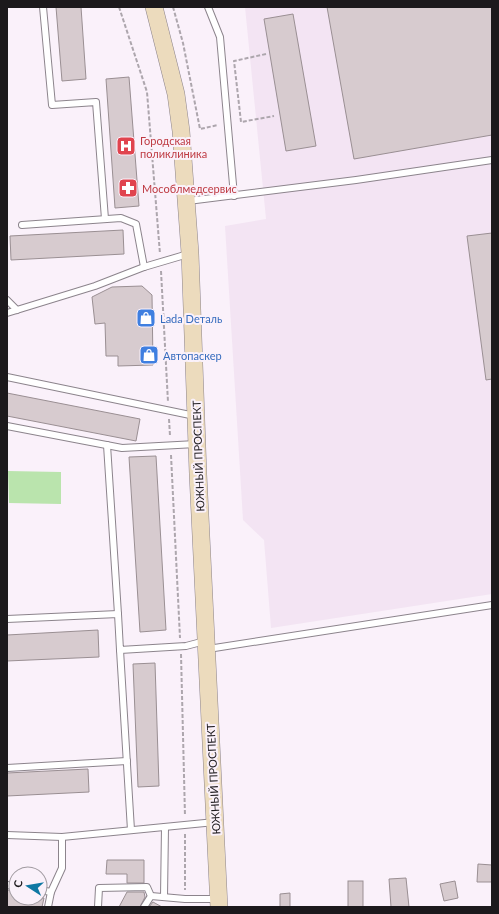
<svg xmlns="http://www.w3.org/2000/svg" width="499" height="914" font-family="Lato,sans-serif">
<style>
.built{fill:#f3e4f3}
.green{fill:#bae4ad}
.building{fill:#d7cbcf;stroke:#9a8f93}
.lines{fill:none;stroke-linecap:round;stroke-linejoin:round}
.lane-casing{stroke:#8c848c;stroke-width:8}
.secondary-casing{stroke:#8c848c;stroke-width:18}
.path{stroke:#ada6ad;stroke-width:2;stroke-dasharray:4 2;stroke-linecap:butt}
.lane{stroke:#fff;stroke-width:6}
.secondary{stroke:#ecdbbd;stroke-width:17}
.labels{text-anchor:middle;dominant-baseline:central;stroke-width:4;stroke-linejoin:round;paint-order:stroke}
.health-label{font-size:11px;fill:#be3a42;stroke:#faf1fa;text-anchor:start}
.shop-label{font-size:11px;fill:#366cbe;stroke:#faf1fa;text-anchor:start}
.street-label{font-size:11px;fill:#1c191c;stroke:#faf1fa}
</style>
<rect width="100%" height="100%" fill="#faf1fa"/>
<polygon class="built" points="245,7 492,7 492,594 271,628 264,540 243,520 225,226 266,219"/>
<polygon class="green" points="8,471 61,472 61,504 9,503"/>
<g class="building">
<polygon points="56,7 81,7 86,79 62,81"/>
<polygon points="327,7 492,7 492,135 354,159"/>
<polygon points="293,14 316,146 286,151 264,19"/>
<polygon points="129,77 139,206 115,208 106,79"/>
<polygon points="123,230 124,254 11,260 10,236"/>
<polygon points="492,233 492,379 486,380 467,236"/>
<polygon points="142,286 152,295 153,365 118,366 118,356 106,356 105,323 95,324 92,297 112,287"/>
<polygon points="7,393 140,419 136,441 7,416"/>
<polygon points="156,456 166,630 140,632 129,457"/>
<polygon points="98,630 99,657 7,661 7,635"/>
<polygon points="155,663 159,786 138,787 133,664"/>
<polygon points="88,769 89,792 7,796 7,773"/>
<polygon points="107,860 144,860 144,883 127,883 127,874 106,874"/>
<polygon points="478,864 492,865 492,882 477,882"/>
<polygon points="406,878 409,907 391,907 389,879"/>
<rect x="348" y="881" width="15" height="26"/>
<polygon points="455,881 458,898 444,901 440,884"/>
<polygon points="7,890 16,891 16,898 44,898 42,907 7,907"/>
<polygon points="127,892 144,892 145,897 140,907 119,907"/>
<polygon points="290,893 290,907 280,907 280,894"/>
<polygon points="153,902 162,907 149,907"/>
</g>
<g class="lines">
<g class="lane-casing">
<g id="lane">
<polyline points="43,7 52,105 96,102 105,219"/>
<polyline points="208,7 220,37 234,196"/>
<polyline points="188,201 356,180 492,160"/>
<polyline points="22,225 121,218 136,224 144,267"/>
<polyline points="7,300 17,310"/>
<polyline points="7,313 95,286 144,267 188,254"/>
<polyline points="7,377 195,416"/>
<polyline points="7,426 122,448 196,444"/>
<polyline points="107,445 118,614"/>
<polyline points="7,619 118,614 120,650 186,646 205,641"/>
<polyline points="208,649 492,605"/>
<polyline points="120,650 131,830"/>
<polyline points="7,768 127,761"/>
<polyline points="7,835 62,837 215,822"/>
<polyline points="7,885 16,886"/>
<polyline points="40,890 51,892"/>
<polyline points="164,897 165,827"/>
<polyline points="48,907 51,892 62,868 62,837"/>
<polyline points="98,907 99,888 147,887 151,896"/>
<polyline points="144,907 151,896 185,899 217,899"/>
</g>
</g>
<g class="secondary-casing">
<polyline id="secondary" points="154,7 176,94 181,131 190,253 198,474 219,907"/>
</g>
<g class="path">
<polyline points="119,7 147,92 160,254"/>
<polyline points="173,7 183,43 200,129 218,125"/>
<polyline points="266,54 234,61 241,122 274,116"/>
<polyline points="161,271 168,402"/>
<polyline points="169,419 170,436"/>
<polyline points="171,455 180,638"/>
<polyline points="181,654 185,816"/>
<polyline points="185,834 185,890"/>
</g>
<use href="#lane" class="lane"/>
<use href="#secondary" class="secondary"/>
</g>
<defs>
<g id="hospital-square" transform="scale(1)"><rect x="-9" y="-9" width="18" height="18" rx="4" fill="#e0444e" stroke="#faf1fa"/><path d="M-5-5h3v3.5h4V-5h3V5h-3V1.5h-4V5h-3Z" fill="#fff"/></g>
<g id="pharmacy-square" transform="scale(1)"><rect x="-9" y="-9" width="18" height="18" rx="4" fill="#e0444e" stroke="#faf1fa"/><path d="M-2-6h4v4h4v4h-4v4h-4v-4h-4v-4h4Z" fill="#fff"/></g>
<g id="shop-square" transform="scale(1)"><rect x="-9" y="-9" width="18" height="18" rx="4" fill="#3f7fe0" stroke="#faf1fa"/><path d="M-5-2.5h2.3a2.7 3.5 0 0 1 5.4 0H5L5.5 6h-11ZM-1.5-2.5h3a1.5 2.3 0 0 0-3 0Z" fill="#fff"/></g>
</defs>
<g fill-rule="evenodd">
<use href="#hospital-square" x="126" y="146"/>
<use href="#pharmacy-square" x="128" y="188"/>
<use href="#shop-square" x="146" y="318"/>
<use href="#shop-square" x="149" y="355"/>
</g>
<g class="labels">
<g class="health-label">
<text x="140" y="140">Городская<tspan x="140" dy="13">поликлиника</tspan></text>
<text x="142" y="188">Мособлмедсервис</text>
</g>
<g class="shop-label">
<text x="160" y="318">Lada Dеталь</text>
<text x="163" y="355">Автопаскер</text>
</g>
<g class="street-label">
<text transform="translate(198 456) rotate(-92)">ЮЖНЫЙ ПРОСПЕКТ</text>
<text transform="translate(213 779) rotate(-93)">ЮЖНЫЙ ПРОСПЕКТ</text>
</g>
</g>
<rect width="499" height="914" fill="none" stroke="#1c191c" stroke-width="16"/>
<g transform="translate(28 886) rotate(282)"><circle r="19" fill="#faf1fa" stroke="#a19ba1"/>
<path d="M0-3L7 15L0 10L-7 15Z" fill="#0f78a3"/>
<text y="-6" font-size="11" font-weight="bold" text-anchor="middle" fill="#1c191c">С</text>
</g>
</svg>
